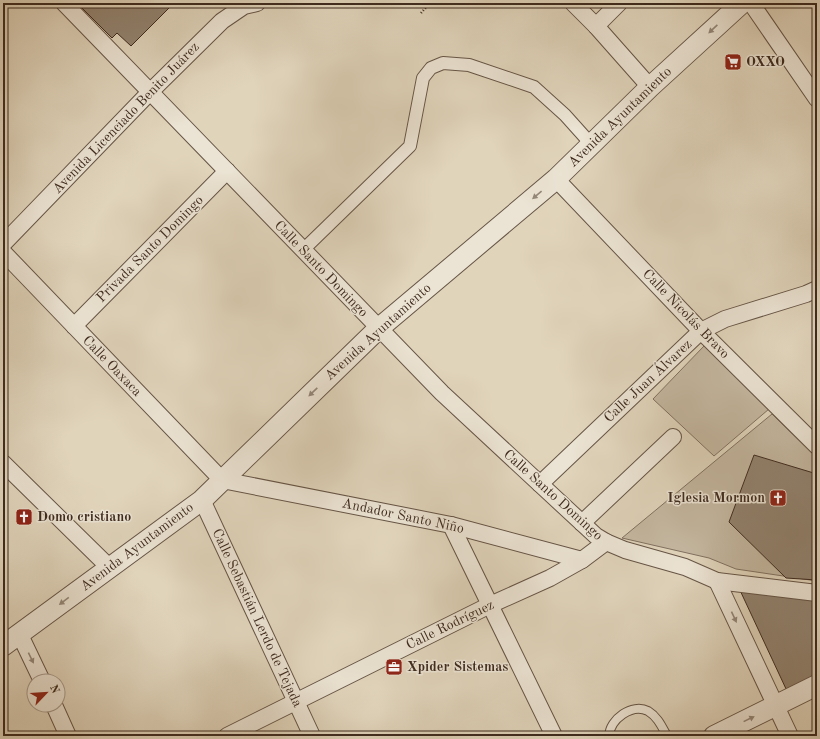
<svg xmlns="http://www.w3.org/2000/svg" width="820" height="739" font-family="'Old Standard TT',serif">
<style>
.green{fill:#c4b7a0;stroke:#817160}
.building{fill:#928370;stroke:#3e2b1f}
.lines{fill:none;stroke-linecap:round;stroke-linejoin:round}
.service-casing{stroke:#665546;stroke-width:10}
.pedestrian-casing{stroke:#665546;stroke-width:14}
.minor-casing{stroke:#665546;stroke-width:18}
.tertiary-casing{stroke:#665546;stroke-width:22}
.path{stroke:#3e2b1f;stroke-width:2.5;stroke-dasharray:1 2;stroke-linecap:butt}
.service{stroke:#ebe3d3;stroke-width:8}
.pedestrian{stroke:#ebe3d3;stroke-width:12}
.minor{stroke:#ebe3d3;stroke-width:16}
.tertiary{stroke:#ebe3d3;stroke-width:20}
.oneway{fill:#948779}
.labels{text-anchor:middle;dominant-baseline:central;stroke-width:3;stroke-linejoin:round;paint-order:stroke}
.poi-label{font-size:14px;font-weight:bold;fill:#3e2b1f;stroke:#ebe3d3;text-anchor:start}
.street-label{font-size:14px;fill:#3e2b1f;stroke:#ebe3d3}
</style>
<rect width="100%" height="100%" fill="#e0d4bb"/>
<filter id="stains"><feTurbulence type="fractalNoise" baseFrequency=".005" numOctaves="4"/><feColorMatrix values="0 0 0 0 .2 0 0 0 0 .09 0 0 0 0 .02 0 0 0 .5 -.17"/></filter>
<radialGradient id="worn" r=".72"><stop offset=".6" stop-color="#630" stop-opacity="0"/><stop offset="1" stop-color="#630" stop-opacity=".3"/></radialGradient>
<g class="green">
<polygon points="704,346 769,409 714,456 653,399"/>
<polygon points="772,414 817,458 817,581 736,569 709,558 622,538"/>
</g>
<g class="building">
<polygon points="77,3 170,3 172,5 131,46 117,33 112,38"/>
<polygon points="754,455 817,474 817,580 786,578 729,522"/>
<polygon points="738,586 817,594 817,676 787,691"/>
</g>
<g class="lines">
<g class="service-casing">
<path id="service" d="M 609,736 C 610,719 632,703 648,711 C 658,717 662,727 667,736"/>
</g>
<g class="pedestrian-casing">
<polyline id="pedestrian" points="303,250 410,146 423,78 431,68 443,63 469,65 534,87 565,115 591,144"/>
</g>
<g class="minor-casing">
<g id="minor">
<polyline points="64,3 442,393 596,536 606,542 625,550 685,567 717,581 817,593"/>
<polyline points="573,3 596,26 650,87"/>
<polyline points="751,3 817,99"/>
<polyline points="596,26 619,3"/>
<polyline points="556,179 701,331 817,446"/>
<polyline points="3,244 150,92 222,21 244,6 257,3"/>
<polyline points="3,252 222,480 451,525 582,560"/>
<polyline points="74,326 227,171"/>
<polyline points="3,463 110,568"/>
<polyline points="540,484 701,331 725,319 806,294 817,289"/>
<polyline points="202,500 312,736"/>
<polyline points="582,523 673,437"/>
<polyline points="451,525 554,736"/>
<polyline points="717,581 790,736"/>
<polyline points="20,635 42,681"/>
<polyline points="54,705 68,736"/>
<polyline points="227,736 490,605 550,578 582,560 606,542"/>
</g>
</g>
<g class="tertiary-casing">
<g id="tertiary">
<polyline points="3,646 202,500 378,329 556,179 650,87 742,3"/>
<polyline points="714,736 817,685"/>
</g>
</g>
<polyline class="path" points="421,13 430,3"/>
<use href="#service" class="service"/>
<use href="#pedestrian" class="pedestrian"/>
<use href="#minor" class="minor"/>
<use href="#tertiary" class="tertiary"/>
</g>
<defs><path id="oneway-solid" d="M-6-.8H1V-3.2L6.5 0L1 3.2V.8H-6Z"/></defs>
<g class="oneway">
<use href="#oneway-solid" transform="translate(713 29) rotate(137)"/>
<use href="#oneway-solid" transform="translate(537 195) rotate(140)"/>
<use href="#oneway-solid" transform="translate(313 392) rotate(136)"/>
<use href="#oneway-solid" transform="translate(64 601) rotate(143)"/>
<use href="#oneway-solid" transform="translate(734 617) rotate(65)"/>
<use href="#oneway-solid" transform="translate(31 658) rotate(64)"/>
<use href="#oneway-solid" transform="translate(749 719) rotate(-26)"/>
</g>
<defs>
<g id="supermarket-square" transform="scale(0.9)"><rect x="-9" y="-9" width="18" height="18" rx="4" fill="#8f2418" stroke="#ebe3d3"/><path d="M-6-5.5h2.5l.6 2H6L4.5 2H-2.5L-4.4-4H-6ZM-1.5 3.2a1.3 1.3 0 1 0 .1 0ZM3 3.2a1.3 1.3 0 1 0 .1 0Z" fill="#fff"/></g>
<g id="church-square" transform="scale(0.9)"><rect x="-9" y="-9" width="18" height="18" rx="4" fill="#8f2418" stroke="#ebe3d3"/><path d="M-1.2-6h2.4v3.5h3.3v2.4h-3.3V6h-2.4V-.1h-3.3v-2.4h3.3Z" fill="#fff"/></g>
<g id="office-square" transform="scale(0.9)"><rect x="-9" y="-9" width="18" height="18" rx="4" fill="#8f2418" stroke="#ebe3d3"/><path d="M-6-3h4V-5.5h4V-3h4V5H-6ZM-1-4.5V-3h2v-1.5ZM-6 0V1H6V0Z" fill="#fff"/></g>
</defs>
<g fill-rule="evenodd">
<use href="#supermarket-square" x="733" y="62"/>
<use href="#church-square" x="778" y="498"/>
<use href="#church-square" x="24" y="517"/>
<use href="#office-square" x="394" y="667"/>
</g>
<g class="labels">
<g class="poi-label">
<text x="746" y="62">OXXO</text>
<text x="765" y="498" text-anchor="end">Iglesia Mormon</text>
<text x="37" y="517">Domo cristiano</text>
<text x="407" y="667">Xpider Sistemas</text>
</g>
<g class="street-label">
<text transform="translate(620 117) rotate(-44)">Avenida Ayuntamiento</text>
<text transform="translate(126 118) rotate(-46)">Avenida Licenciado Benito Juárez</text>
<text transform="translate(150 249) rotate(-45)">Privada Santo Domingo</text>
<text transform="translate(321 269) rotate(46)">Calle Santo Domingo</text>
<text transform="translate(686 314) rotate(46)">Calle Nicolás Bravo</text>
<text transform="translate(378 332) rotate(-42)">Avenida Ayuntamiento</text>
<text transform="translate(112 366) rotate(46)">Calle Oaxaca</text>
<text transform="translate(648 381) rotate(-43)">Calle Juan Álvarez</text>
<text transform="translate(553 495) rotate(42)">Calle Santo Domingo</text>
<text transform="translate(403 516) rotate(12)">Andador Santo Niño</text>
<text transform="translate(137 547) rotate(-37)">Avenida Ayuntamiento</text>
<text transform="translate(257 618) rotate(65)">Calle Sebastián Lerdo de Tejada</text>
<text transform="translate(450 625) rotate(-26)">Calle Rodríguez</text>
</g>
</g>
<rect width="820" height="739" fill="none" stroke="#e0d4bb" stroke-width="16"/>
<rect x="4" y="4" width="812" height="731" fill="none" stroke="#3e2b1f" stroke-width="2"/>
<rect x="8" y="8" width="804" height="723" fill="none" stroke="#3e2b1f"/>
<g transform="translate(46 693) rotate(65)"><circle r="19" fill="#ebe3d3" stroke="#a6998b"/>
<path d="M0-3L7 15L0 10L-7 15Z" fill="#8f2418"/>
<text y="-6" font-size="11" font-weight="bold" text-anchor="middle" fill="#3e2b1f">N</text>
</g>
<rect width="100%" height="100%" filter="url(#stains)"/>
<rect width="100%" height="100%" fill="url(#worn)"/>
</svg>
